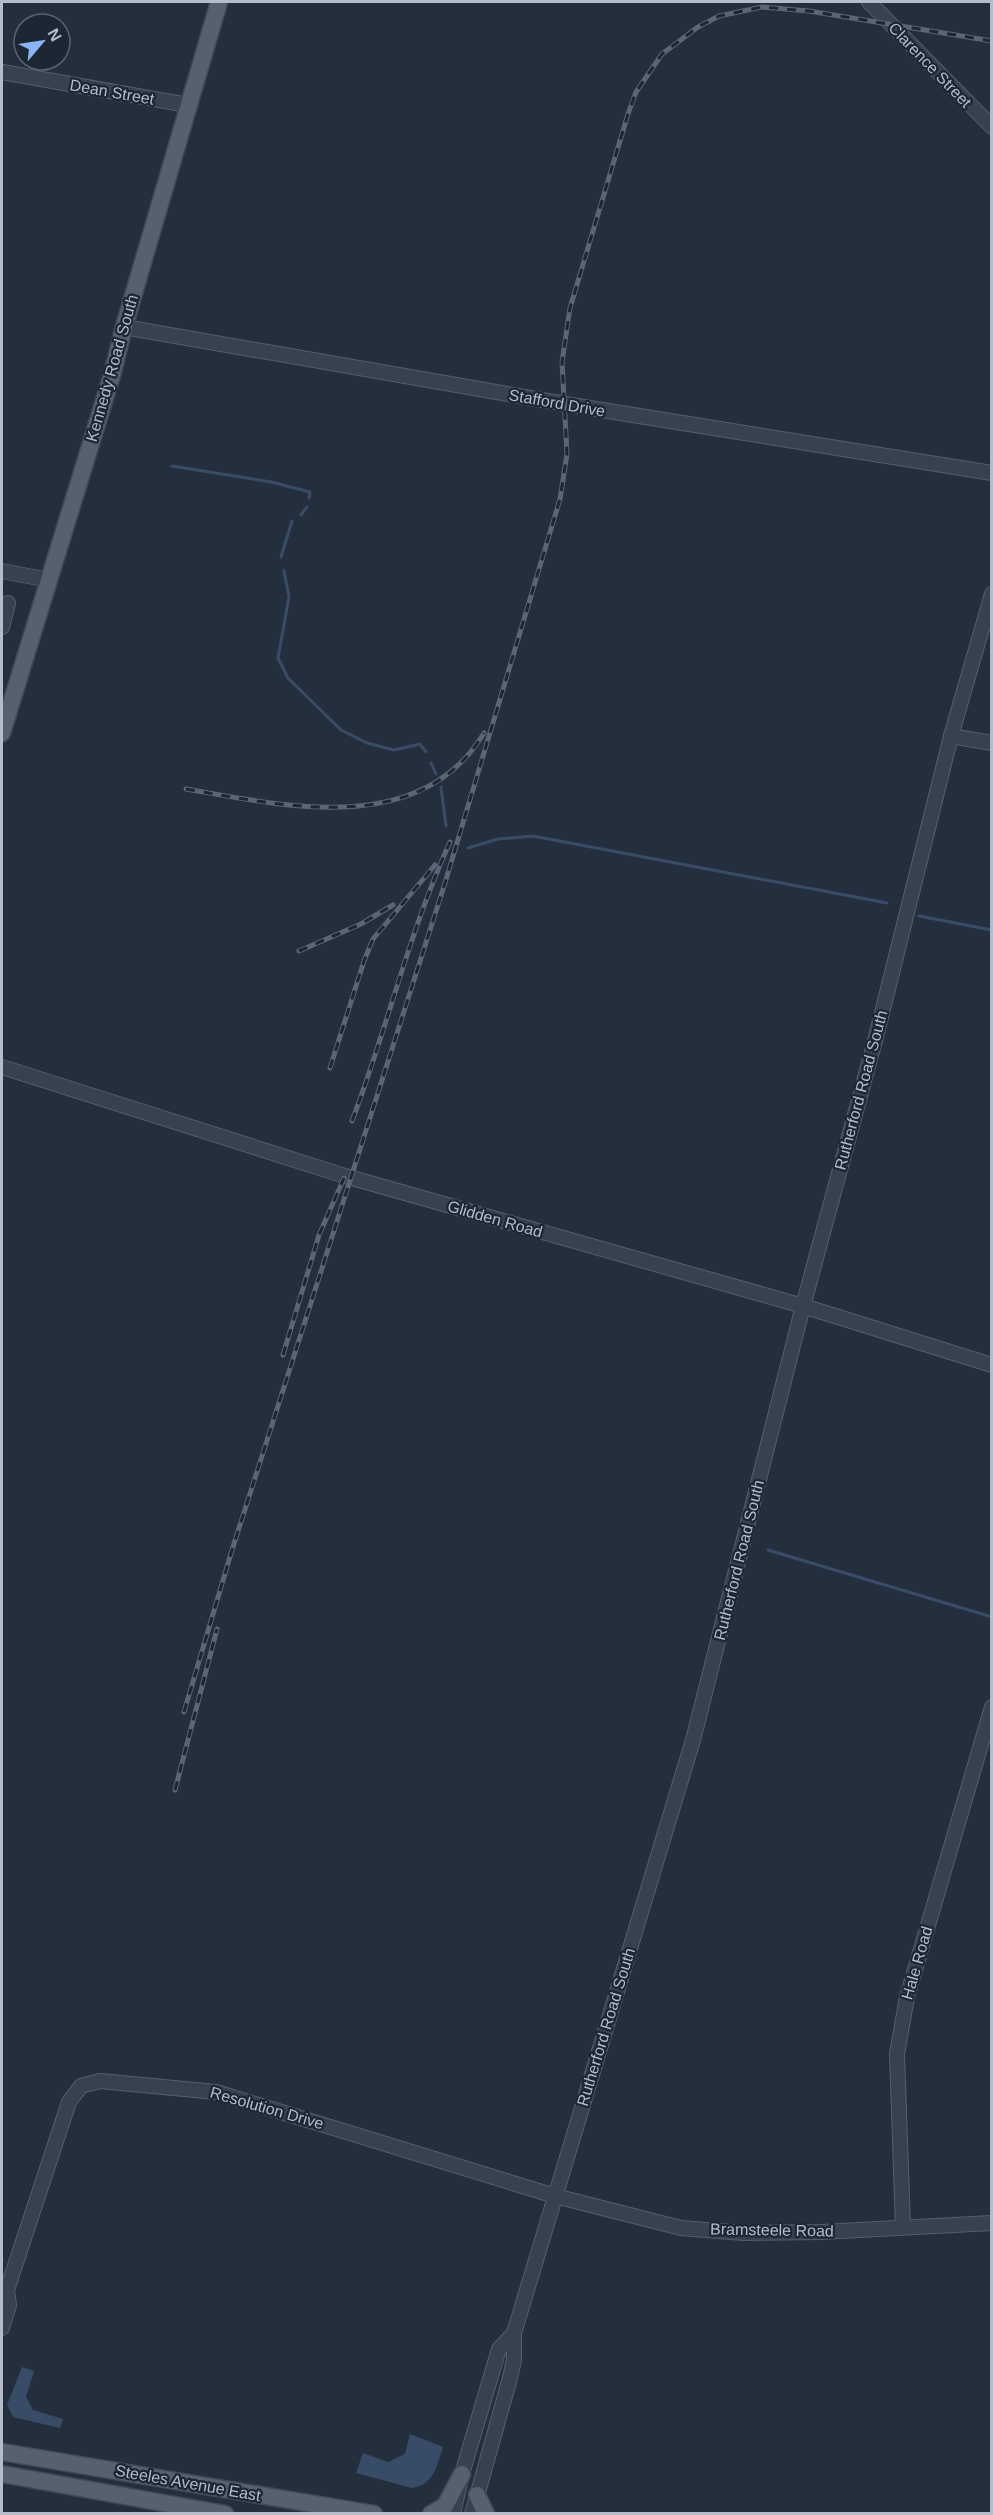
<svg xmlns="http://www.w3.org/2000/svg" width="993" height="2515" font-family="Arial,sans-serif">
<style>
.water{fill:#394c67}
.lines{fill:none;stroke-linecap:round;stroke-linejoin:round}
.stream{stroke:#394c67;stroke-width:3}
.minor-casing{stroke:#565f6c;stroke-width:16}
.major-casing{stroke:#414a57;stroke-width:19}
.minor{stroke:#38414e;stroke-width:14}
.major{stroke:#56606e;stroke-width:16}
.rail-casing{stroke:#5a6575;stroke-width:5}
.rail{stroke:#1d2633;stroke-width:3;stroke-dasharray:9;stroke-linecap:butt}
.labels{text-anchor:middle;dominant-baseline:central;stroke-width:4.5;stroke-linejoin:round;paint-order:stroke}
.street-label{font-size:16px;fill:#b4bcc9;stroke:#1d2633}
</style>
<rect width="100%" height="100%" fill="#242f3e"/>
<g class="water">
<polygon points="22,2367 34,2371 26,2397 33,2410 63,2419 60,2428 13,2417 7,2405"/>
<path d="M 410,2434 L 443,2447 C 437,2465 434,2485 412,2488 L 356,2473 L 363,2453 L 388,2462 L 405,2454 Z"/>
</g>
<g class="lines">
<g class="stream">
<polyline points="172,466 271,482 310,492 309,498"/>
<polyline points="301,515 307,507"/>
<polyline points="281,557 292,521"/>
<polyline points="284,571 289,597 278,658 288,678 341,730 367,743 394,750 420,744 426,752"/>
<polyline points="431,763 436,774"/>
<polyline points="441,787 446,826"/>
<polyline points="468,848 498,839 533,836 887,903"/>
<polyline points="919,916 992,930"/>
<polyline points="768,1550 992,1617"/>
</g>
<g class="minor-casing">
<g id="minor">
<polyline points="869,2 992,127"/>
<polyline points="2,72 188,105"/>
<polyline points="124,327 565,404 992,473"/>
<polyline points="2,571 49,580"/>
<polyline points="2,627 8,603"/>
<polyline points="951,736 992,743"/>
<polyline points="2,1067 345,1176 803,1306 992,1365"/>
<polyline points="903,2227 897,2054 907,1997 992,1707"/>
<polyline points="2,2328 9,2305 7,2290 69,2102 81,2086 100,2081 216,2092 555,2196 681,2228 744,2233 821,2232 992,2223"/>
<polyline points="453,2514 462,2474 499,2349 514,2333 693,1740 803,1306 876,1037 951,736 992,594"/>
<polyline points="472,2514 510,2378 514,2360 514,2333"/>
</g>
</g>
<g class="major-casing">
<g id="major">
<polyline points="2,733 112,375 124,327 219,2"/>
<polyline points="2,2452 374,2514"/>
<polyline points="2,2474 225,2514"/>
<polyline points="477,2495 486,2514"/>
<polyline points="431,2514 445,2506 462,2474"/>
</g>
</g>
<use href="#minor" class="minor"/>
<use href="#major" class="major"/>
<g class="rail-casing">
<g id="rail">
<path d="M 186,789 C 285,806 421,838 484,733"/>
<polyline points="299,951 361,924 393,905"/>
<polyline points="330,1068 364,961 373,939 435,865"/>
<path d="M 352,1121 C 387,1029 409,932 450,842"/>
<polyline points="283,1355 319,1235 344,1178"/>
<polyline points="184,1712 232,1550 445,883 560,499 567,454 562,362 570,308 628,114 636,92 662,54 698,27 719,16 762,7 809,11 992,41"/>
<polyline points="175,1790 217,1629"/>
</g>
</g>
<use href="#rail" class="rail"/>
</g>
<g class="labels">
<g class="street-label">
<text transform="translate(930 65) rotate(46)">Clarence Street</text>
<text transform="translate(112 92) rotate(10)">Dean Street</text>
<text transform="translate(112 368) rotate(-74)">Kennedy Road South</text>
<text transform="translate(557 403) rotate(10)">Stafford Drive</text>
<text transform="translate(861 1090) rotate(-75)">Rutherford Road South</text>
<text transform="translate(495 1219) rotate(16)">Glidden Road</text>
<text transform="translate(739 1560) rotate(-76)">Rutherford Road South</text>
<text transform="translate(917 1963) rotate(-74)">Hale Road</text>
<text transform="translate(606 2027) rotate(-73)">Rutherford Road South</text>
<text transform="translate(267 2108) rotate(16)">Resolution Drive</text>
<text transform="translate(772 2230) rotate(1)">Bramsteele Road</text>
<text transform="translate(188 2483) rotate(10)">Steeles Avenue East</text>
</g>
</g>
<rect width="993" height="2515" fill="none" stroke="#b4bcc9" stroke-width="6"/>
<g transform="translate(42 42) rotate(61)"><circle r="28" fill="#1d2633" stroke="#59626f" stroke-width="1.5"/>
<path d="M0-4.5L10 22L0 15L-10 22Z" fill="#8ab4f8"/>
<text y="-9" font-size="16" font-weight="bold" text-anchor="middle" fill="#b4bcc9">N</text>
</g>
</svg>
